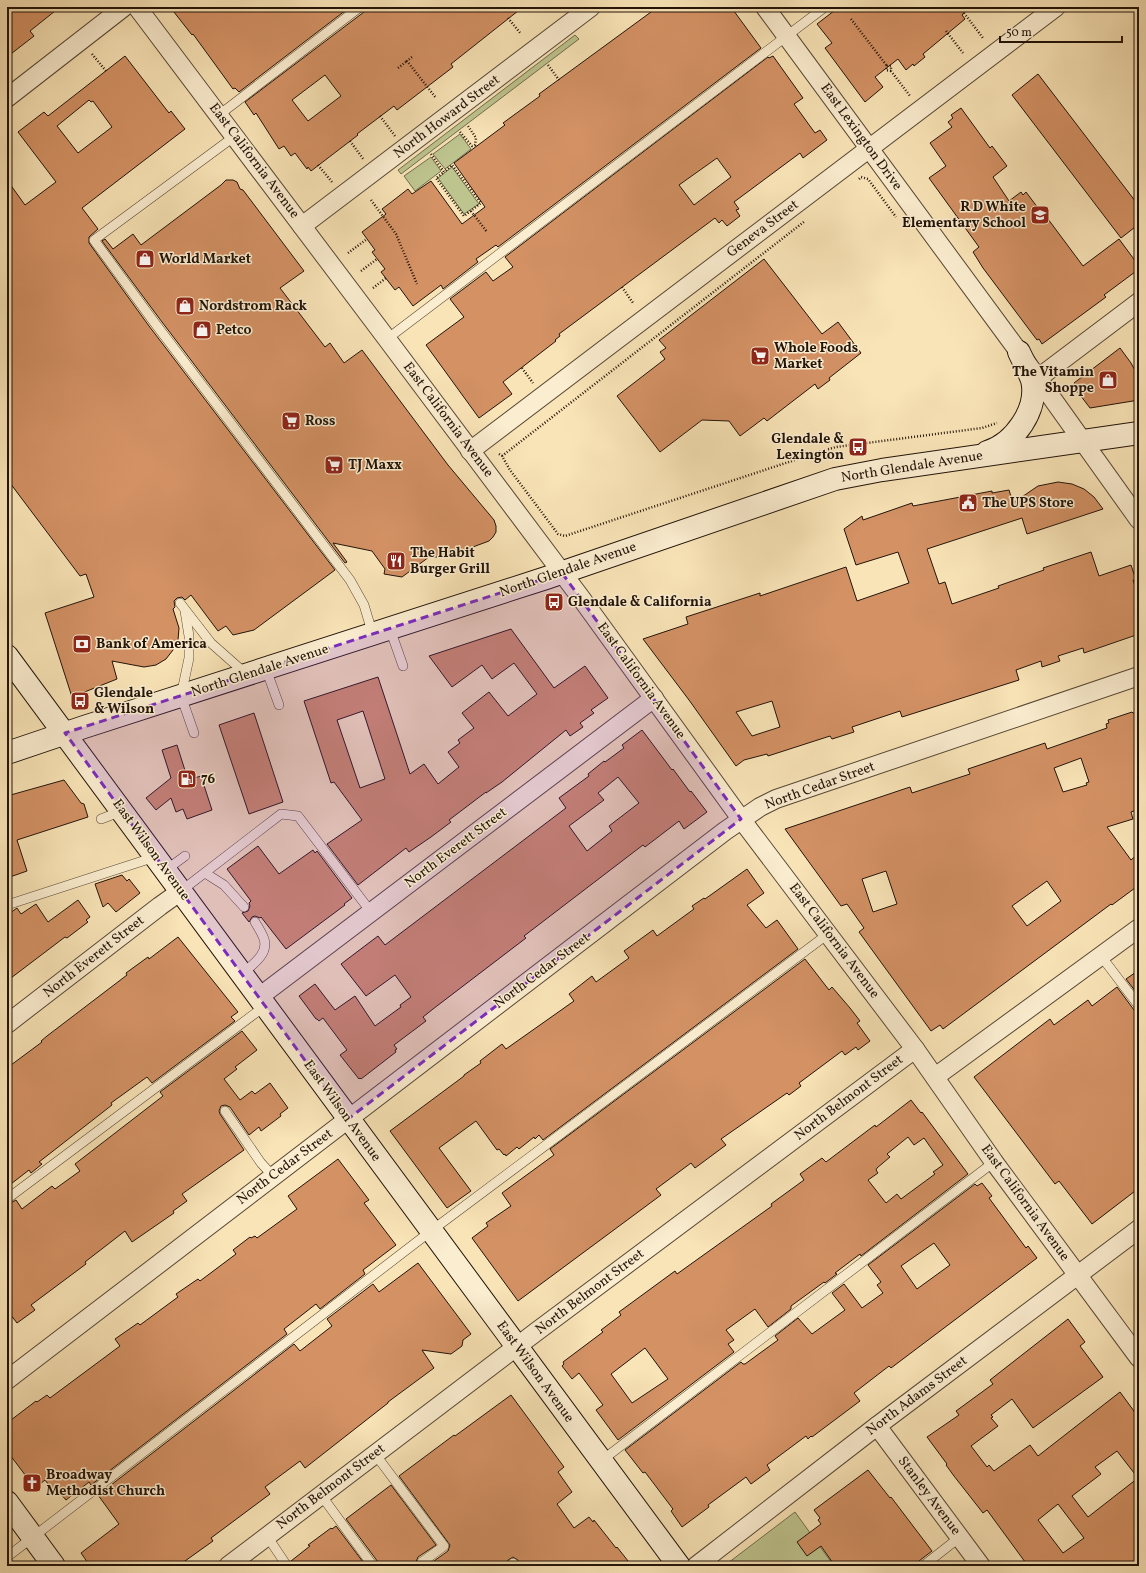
<svg xmlns="http://www.w3.org/2000/svg" width="1146" height="1573" font-family="Vollkorn,serif">
<style>
.green{fill:#bec48e;stroke:#706c4c}
.building{fill:#d39164;stroke:#211309;fill-rule:evenodd}
.lines{fill:none;stroke-linecap:round;stroke-linejoin:round}
.lane-casing{stroke:#574734;stroke-width:10}
.street-casing{stroke:#574734;stroke-width:20}
.secondary-casing{stroke:#211309;stroke-width:24}
.path{stroke:#211309;stroke-width:2.5;stroke-dasharray:1 2;stroke-linecap:butt}
.lane{stroke:#fbedd0;stroke-width:9}
.street{stroke:#fbedd0;stroke-width:18}
.secondary{stroke:#fbedd0;stroke-width:22}
.marked{fill:#7b2cbf;fill-opacity:0.2;stroke:#7b2cbf;stroke-width:3;stroke-dasharray:8 5;stroke-linejoin:round}
.labels{text-anchor:middle;dominant-baseline:central;stroke-width:3;stroke-linejoin:round;paint-order:stroke}
.street-label{font-size:14px;fill:#211309;stroke:#fbedd0}
.poi-label{font-size:14px;font-weight:bold;fill:#211309;stroke:#fbedd0;text-anchor:start}
</style>
<rect width="100%" height="100%" fill="#f9e4b7"/>
<filter id="stains"><feTurbulence type="fractalNoise" baseFrequency=".005" numOctaves="4"/><feColorMatrix values="0 0 0 0 .2 0 0 0 0 .09 0 0 0 0 .02 0 0 0 .5 -.17"/></filter>
<radialGradient id="worn" r=".72"><stop offset=".6" stop-color="#630" stop-opacity="0"/><stop offset="1" stop-color="#630" stop-opacity=".3"/></radialGradient>
<g class="green">
<polygon points="575,35 579,39 401,174 398,170"/>
<polygon points="460,134 471,149 445,169 433,154"/>
<polygon points="431,157 441,171 415,191 404,176"/>
<polygon points="452,167 479,204 464,214 438,178"/>
<polygon points="795,1512 834,1566 724,1566"/>
</g>
<g class="building">
<polygon points="7,7 60,7 30,31 34,36 7,57"/>
<polygon points="170,7 350,7 239,92 235,88 233,89 193,34 192,35"/>
<path d="M 366,7 L 523,7 L 451,64 L 453,67 L 397,110 L 394,106 L 357,134 L 358,135 L 311,171 L 308,167 L 307,169 L 295,153 L 291,156 L 284,146 L 279,149 L 256,113 L 254,115 L 245,102 L 364,12 ZM 325,75 L 341,96 L 308,121 L 292,100 Z"/>
<polygon points="648,7 731,7 761,48 498,247 496,245 476,259 478,262 443,289 441,285 413,306 399,287 395,290 381,272 385,269 372,252 375,250 362,232 386,214 382,209 390,203 408,189 412,194 431,181 462,224 485,207 454,163 505,125 503,123 540,96 539,94 651,12"/>
<polygon points="839,7 969,7 962,15 965,19 923,54 925,57 914,66 913,64 906,70 898,59 875,77 883,87 865,102 825,48 832,43 817,24"/>
<path d="M 125,56 L 169,113 L 171,111 L 185,129 L 82,208 L 98,229 L 89,237 L 89,243 L 149,326 L 335,570 L 254,630 L 233,635 L 226,626 L 218,631 L 191,595 L 185,600 L 182,597 L 177,598 L 174,601 L 175,607 L 173,609 L 179,628 L 178,640 L 173,650 L 166,659 L 156,665 L 144,667 L 112,661 L 117,679 L 72,697 L 45,613 L 94,597 L 86,574 L 80,576 L 7,479 L 7,180 L 25,205 L 56,182 L 18,132 L 44,112 L 48,116 ZM 89,100 L 91,102 L 93,101 L 112,127 L 78,153 L 57,126 Z"/>
<path d="M 773,56 L 803,98 L 794,104 L 815,133 L 820,130 L 827,140 L 803,158 L 800,153 L 734,202 L 739,209 L 736,210 L 740,216 L 727,226 L 722,220 L 719,223 L 715,218 L 559,334 L 560,336 L 555,340 L 556,341 L 503,382 L 512,394 L 479,418 L 426,345 L 464,317 L 450,299 L 486,272 L 493,281 L 513,267 L 505,257 L 768,57 L 769,58 ZM 717,158 L 731,177 L 694,205 L 679,185 Z"/>
<polygon points="1038,74 1139,206 1139,224 1121,238 1012,95"/>
<polygon points="961,108 990,148 992,146 1007,166 993,177 1009,201 1021,192 1023,195 1026,192 1044,216 1045,215 1083,266 1119,239 1139,266 1139,269 1104,295 1106,297 1042,344 1039,339 1037,340 983,268 973,252 979,247 929,178 946,166 930,143 952,127 948,122 953,118 951,115"/>
<polygon points="226,180 233,180 237,182 240,189 243,190 304,271 280,288 325,347 330,343 344,363 362,350 448,465 494,520 496,526 496,532 493,537 489,541 446,557 429,557 402,577 384,574 385,569 372,551 333,543 347,562 345,563 159,318 102,241 105,239 113,249 133,234 141,245 221,185"/>
<polygon points="764,259 822,334 838,322 861,353 829,378 830,380 818,389 815,384 767,421 764,418 740,436 729,421 702,420 660,452 617,396 665,359 660,352 666,348 659,340"/>
<polygon points="1120,348 1131,363 1139,378 1139,400 1090,408 1077,391 1079,389 1074,383"/>
<path d="M 1058,482 L 1072,484 L 1084,489 L 1094,497 L 1103,509 L 1027,534 L 1022,518 L 927,549 L 939,584 L 945,582 L 952,604 L 999,588 L 998,586 L 1044,570 L 1043,568 L 1091,552 L 1099,576 L 1131,565 L 1136,580 L 1133,580 L 1139,598 L 1139,634 L 1084,653 L 1083,648 L 1058,656 L 1060,661 L 1042,667 L 1041,661 L 1016,670 L 1019,680 L 902,717 L 900,711 L 852,727 L 854,732 L 832,739 L 830,736 L 768,756 L 767,754 L 744,760 L 736,766 L 689,700 L 643,639 L 688,624 L 686,617 L 760,593 L 760,596 L 846,567 L 857,601 L 909,583 L 898,552 L 856,565 L 844,529 L 862,516 L 863,520 L 912,503 L 913,506 L 992,491 L 992,493 L 1009,490 L 1013,503 L 1038,486 ZM 772,701 L 780,727 L 752,736 L 736,712 Z"/>
<path d="M 511,629 L 554,688 L 585,666 L 608,698 L 591,710 L 594,713 L 580,723 L 583,727 L 570,736 L 566,730 L 502,782 L 486,793 L 486,792 L 449,820 L 451,822 L 431,837 L 409,852 L 406,848 L 358,885 L 327,844 L 362,820 L 334,782 L 331,783 L 304,701 L 378,677 L 410,774 L 424,764 L 438,784 L 459,767 L 448,752 L 460,743 L 458,740 L 474,728 L 462,713 L 489,692 L 508,716 L 537,694 L 514,663 L 492,679 L 482,665 L 452,687 L 429,656 ZM 363,711 L 385,779 L 360,788 L 337,720 Z"/>
<path d="M 1132,712 L 1133,713 L 1134,713 L 1139,726 L 1139,809 L 1131,812 L 1133,819 L 1107,827 L 1131,860 L 1139,853 L 1139,885 L 1112,905 L 1111,904 L 943,1029 L 940,1025 L 931,1031 L 859,932 L 864,928 L 847,904 L 841,906 L 785,829 L 910,787 L 912,793 L 970,774 L 968,769 L 1045,743 L 1047,749 L 1107,728 L 1106,724 L 1109,723 L 1108,720 ZM 1081,758 L 1089,782 L 1086,783 L 1087,785 L 1063,792 L 1054,768 ZM 886,871 L 897,904 L 873,912 L 862,879 ZM 1047,881 L 1061,901 L 1027,926 L 1012,906 Z"/>
<polygon points="254,713 283,802 249,814 219,725"/>
<path d="M 642,730 L 672,770 L 673,769 L 690,792 L 691,791 L 707,812 L 684,829 L 679,821 L 645,847 L 643,845 L 524,936 L 526,938 L 433,1009 L 423,1017 L 426,1021 L 394,1045 L 397,1049 L 395,1050 L 396,1052 L 361,1079 L 360,1078 L 359,1079 L 340,1055 L 347,1050 L 323,1018 L 319,1021 L 317,1019 L 316,1019 L 299,996 L 315,984 L 335,1010 L 355,996 L 375,1026 L 401,1007 L 400,1005 L 411,997 L 395,975 L 366,996 L 341,964 L 378,936 L 385,945 L 566,808 L 559,798 L 589,776 L 588,774 L 604,761 L 605,762 L 624,748 L 622,745 ZM 618,777 L 639,803 L 609,826 L 612,831 L 587,851 L 569,826 L 604,800 L 598,793 Z"/>
<polygon points="177,745 188,780 201,776 212,810 187,819 183,809 176,812 171,798 156,810 146,798 171,778 162,750"/>
<polygon points="64,780 81,803 84,804 88,817 17,840 27,871 7,878 7,796"/>
<polygon points="258,846 279,874 313,850 315,853 317,851 352,898 344,904 345,905 286,949 261,917 260,918 255,916 252,917 249,922 242,913 248,911 250,906 249,903 251,901 227,869"/>
<polygon points="747,869 764,893 747,905 766,928 777,920 798,949 543,1140 539,1135 535,1139 534,1137 519,1149 517,1147 506,1156 505,1154 504,1155 499,1149 497,1150 476,1121 439,1148 471,1191 447,1208 390,1131 456,1082 464,1076 464,1075 481,1063 480,1061 502,1044 506,1049 574,1001 569,994 592,976 596,982 629,958 624,951 653,930 657,936 694,909 692,906 704,898 705,899"/>
<polygon points="122,875 127,881 129,879 140,893 116,912 108,903 103,907 95,884"/>
<polygon points="78,900 90,917 86,920 88,922 67,938 65,937 7,981 7,915 17,908 21,914 36,904 48,922"/>
<polygon points="178,937 238,1012 231,1017 235,1021 152,1083 147,1077 111,1103 112,1105 39,1162 42,1164 31,1173 29,1170 7,1187 7,1068 42,1042 41,1041 47,1036 127,975 126,973 148,957 149,959"/>
<polygon points="805,959 829,990 832,987 850,1008 860,1021 857,1023 870,1041 858,1050 856,1047 845,1055 842,1051 799,1083 801,1086 789,1095 787,1093 721,1139 726,1145 695,1168 691,1163 656,1189 661,1195 518,1301 472,1238 488,1226 486,1223 511,1206 502,1193 554,1155 550,1149"/>
<polygon points="1139,970 1139,996 1126,979"/>
<polygon points="1117,987 1134,1010 1139,1012 1139,1188 1092,1224 1059,1181 1055,1184 974,1077 1050,1019 1054,1025 1088,1000 1092,1006"/>
<polygon points="242,1031 257,1050 235,1067 237,1069 224,1079 240,1100 252,1091 255,1094 270,1083 288,1108 280,1114 281,1116 261,1131 259,1127 249,1135 230,1107 225,1105 221,1106 219,1111 220,1114 244,1150 182,1194 187,1201 173,1211 174,1213 132,1242 125,1231 85,1262 86,1264 31,1305 35,1310 17,1323 7,1310 7,1205 16,1200 22,1209 52,1186 55,1189 80,1171 75,1164 163,1096 160,1092"/>
<path d="M 911,1100 L 921,1113 L 922,1112 L 968,1174 L 861,1256 L 860,1254 L 835,1273 L 837,1274 L 825,1283 L 824,1282 L 791,1306 L 791,1309 L 768,1327 L 755,1309 L 726,1330 L 734,1340 L 728,1344 L 734,1352 L 618,1440 L 596,1410 L 603,1405 L 579,1373 L 572,1379 L 562,1366 L 564,1364 L 563,1362 L 603,1332 L 601,1330 L 621,1315 L 619,1312 L 675,1271 L 677,1274 L 772,1206 L 771,1204 L 804,1180 L 800,1174 L 822,1158 L 826,1162 L 875,1125 L 876,1127 ZM 908,1137 L 914,1145 L 924,1138 L 943,1165 L 933,1172 L 935,1174 L 901,1199 L 897,1194 L 886,1203 L 868,1180 L 878,1173 L 876,1170 L 877,1168 L 890,1157 L 887,1154 ZM 645,1348 L 668,1379 L 632,1403 L 611,1374 Z"/>
<polygon points="338,1159 369,1200 364,1203 396,1245 363,1270 365,1274 320,1309 316,1304 284,1329 287,1334 91,1485 89,1482 66,1500 59,1492 56,1494 45,1480 35,1488 7,1451 7,1423 36,1401 37,1402 47,1395 50,1398 120,1346 115,1339 138,1323 140,1325 178,1297 176,1294 198,1279 200,1281 236,1254 233,1250 250,1237 251,1238 255,1236 257,1238 297,1209 288,1196"/>
<path d="M 982,1183 L 992,1196 L 989,1198 L 1026,1248 L 1028,1246 L 1037,1258 L 891,1368 L 889,1366 L 854,1393 L 860,1401 L 812,1437 L 811,1436 L 808,1439 L 806,1436 L 767,1465 L 770,1470 L 751,1484 L 746,1477 L 708,1505 L 709,1507 L 682,1527 L 671,1511 L 673,1509 L 645,1472 L 643,1473 L 625,1450 L 741,1362 L 743,1364 L 745,1364 L 778,1340 L 775,1336 L 798,1318 L 812,1334 L 845,1310 L 832,1293 L 844,1284 L 862,1308 L 883,1293 L 877,1285 L 881,1282 L 868,1265 L 975,1184 L 977,1186 ZM 934,1243 L 950,1265 L 917,1289 L 901,1266 Z"/>
<polygon points="418,1263 471,1334 463,1340 462,1346 451,1354 422,1350 434,1368 388,1402 388,1403 305,1468 300,1461 265,1487 270,1494 211,1538 213,1541 178,1566 90,1566 81,1553 119,1524 98,1495 294,1344 300,1351 332,1326 327,1319 373,1284 379,1292"/>
<path d="M 1068,1319 L 1085,1342 L 1080,1346 L 1103,1377 L 1033,1428 L 1012,1399 L 991,1415 L 993,1417 L 991,1418 L 998,1426 L 971,1446 L 987,1467 L 989,1465 L 994,1471 L 1030,1445 L 1038,1456 L 1120,1392 L 1139,1418 L 1139,1566 L 1028,1566 L 987,1510 L 983,1513 L 954,1476 L 946,1465 L 947,1464 L 927,1437 L 959,1415 L 956,1411 L 993,1384 L 990,1380 ZM 1117,1451 L 1138,1478 L 1088,1517 L 1072,1496 L 1101,1474 L 1095,1467 ZM 1058,1504 L 1084,1538 L 1063,1553 L 1038,1520 Z"/>
<polygon points="511,1395 564,1467 558,1472 572,1492 557,1504 574,1528 589,1517 593,1522 594,1520 616,1548 617,1547 632,1566 521,1566 518,1560 513,1557 508,1560 508,1566 427,1566 448,1551 450,1545 399,1476 454,1435 455,1436"/>
<polygon points="868,1470 890,1498 891,1497 932,1551 919,1561 917,1566 835,1566 821,1546 807,1556 797,1542 821,1524 818,1520 820,1518 814,1510"/>
<polygon points="391,1485 436,1545 418,1557 416,1562 418,1566 379,1566 378,1562 346,1519"/>
<polygon points="336,1526 366,1566 293,1566 291,1561 310,1546 308,1545 331,1528 332,1529"/>
</g>
<g class="lines">
<g class="lane-casing">
<g id="lane">
<polyline points="219,115 360,7"/>
<polyline points="235,136 94,240 154,322 350,580 364,605 373,635"/>
<polyline points="387,339 825,7"/>
<polyline points="180,603 211,643 246,674"/>
<polyline points="185,611 189,636 189,658 181,696 194,733"/>
<polyline points="390,629 403,666"/>
<polyline points="266,669 279,705"/>
<polyline points="101,819 122,811"/>
<polyline points="166,870 185,856"/>
<polyline points="205,873 224,885 244,907"/>
<polyline points="181,891 281,814 298,816 371,912"/>
<polyline points="7,905 155,857"/>
<polyline points="1101,956 1139,1006"/>
<path d="M 242,974 C 252,965 269,954 264,939 C 262,933 258,927 255,922"/>
<polyline points="225,1111 261,1163 273,1176"/>
<polyline points="7,1199 265,1006"/>
<polyline points="375,1454 444,1546 422,1562"/>
<polyline points="601,1461 994,1162"/>
<polyline points="321,1495 373,1566"/>
<polyline points="267,1536 287,1566"/>
<polyline points="7,1557 431,1231 828,934"/>
<polyline points="513,1563 515,1566"/>
<polyline points="923,1566 960,1537"/>
</g>
</g>
<g class="street-casing">
<g id="street">
<polyline points="137,7 387,339 581,598 741,819 915,1049 994,1162 1139,1358"/>
<polyline points="765,7 1019,352 1139,520"/>
<polyline points="7,98 124,7"/>
<polyline points="302,226 591,7"/>
<polyline points="1037,379 1139,302"/>
<polyline points="470,451 1056,7"/>
<polyline points="259,997 654,698"/>
<polyline points="7,1024 160,906 181,891"/>
<polyline points="935,1077 1139,928"/>
<polyline points="7,1380 725,831 760,807 776,799 1139,676"/>
<polyline points="877,1426 981,1566"/>
<polyline points="228,1566 536,1332 915,1049"/>
<polyline points="696,1566 877,1426 1139,1229"/>
</g>
</g>
<g class="secondary-casing">
<g id="secondary">
<path d="M 987,452 C 1014,444 1039,409 1032,380 C 1029,371 1023,361 1019,352"/>
<polyline points="7,656 679,1566"/>
<polyline points="7,753 84,727 546,578 835,479 882,470 1139,433"/>
<polyline points="7,1502 54,1566"/>
</g>
</g>
<g class="path">
<polyline points="1015,7 1018,11"/>
<polyline points="964,13 983,38"/>
<polyline points="508,18 521,34"/>
<polyline points="851,19 887,66"/>
<polyline points="946,31 963,53"/>
<polyline points="92,54 106,71"/>
<polyline points="412,57 407,61 436,98"/>
<polyline points="548,65 559,80"/>
<polyline points="398,68 407,61"/>
<polyline points="891,71 886,70 887,66 891,66 891,71 910,96"/>
<polyline points="380,116 395,136"/>
<polyline points="460,132 472,146 475,145 476,138 468,126"/>
<polyline points="350,141 364,160"/>
<polyline points="431,154 444,172 436,178 464,216 481,203 452,165 444,172"/>
<polyline points="318,165 332,182"/>
<polyline points="859,179 861,177 868,179 896,217"/>
<polyline points="371,200 396,234 417,284"/>
<polyline points="471,211 487,232"/>
<polyline points="348,253 367,239"/>
<polyline points="361,271 377,259"/>
<polyline points="622,287 633,303"/>
<polyline points="373,288 386,278"/>
<polyline points="522,368 533,383"/>
<polyline points="499,454 502,456 510,470 558,534 565,536 822,451 836,447 982,428 997,423"/>
<polyline points="502,456 805,221"/>
</g>
<use href="#lane" class="lane"/>
<use href="#street" class="street"/>
<use href="#secondary" class="secondary"/>
</g>
<path class="marked" d="M 562,573 L 741,819 L 348,1119 L 65,733 Z"/>
<defs>
<g id="school-square" transform="scale(1)"><rect x="-9" y="-9" width="18" height="18" rx="4" fill="#8f2418" stroke="#fbedd0"/><path d="M0-5L7-2L0 1L-7-2ZM-4 1L0 2.5L4 1V4Q0 6-4 4Z" fill="#fff"/></g>
<g id="shop-square" transform="scale(1)"><rect x="-9" y="-9" width="18" height="18" rx="4" fill="#8f2418" stroke="#fbedd0"/><path d="M-5-2.5h2.3a2.7 3.5 0 0 1 5.4 0H5L5.5 6h-11ZM-1.5-2.5h3a1.5 2.3 0 0 0-3 0Z" fill="#fff"/></g>
<g id="supermarket-square" transform="scale(1)"><rect x="-9" y="-9" width="18" height="18" rx="4" fill="#8f2418" stroke="#fbedd0"/><path d="M-6-5.5h2.5l.6 2H6L4.5 2H-2.5L-4.4-4H-6ZM-1.5 3.2a1.3 1.3 0 1 0 .1 0ZM3 3.2a1.3 1.3 0 1 0 .1 0Z" fill="#fff"/></g>
<g id="bus-square" transform="scale(1)"><rect x="-9" y="-9" width="18" height="18" rx="4" fill="#8f2418" stroke="#fbedd0"/><path d="M-5-6H5V4H4V6H2V4H-2V6H-4V4H-5ZM-3.5-4V0h7V-4ZM-3.5 1.2v1.5H-2V1.2ZM2 1.2v1.5H3.5V1.2Z" fill="#fff"/></g>
<g id="civic-square" transform="scale(1)"><rect x="-9" y="-9" width="18" height="18" rx="4" fill="#8f2418" stroke="#fbedd0"/><path d="M-.6-6.5H3V-4.5H.6V-3L4-1V1h2V6H-6V1h2V-1L-.6-3ZM-1.2 2.5V6h2.4V2.5Z" fill="#fff"/></g>
<g id="restaurant-square" transform="scale(1)"><rect x="-9" y="-9" width="18" height="18" rx="4" fill="#8f2418" stroke="#fbedd0"/><path d="M-5-6h1v4h1v-4h1v4h1v-4h1v5L-1.5 .5V6h-2V.5L-5-1ZM5-6V6H3V1.5H1.5Q1.5-4 5-6Z" fill="#fff"/></g>
<g id="bank-square" transform="scale(1)"><rect x="-9" y="-9" width="18" height="18" rx="4" fill="#8f2418" stroke="#fbedd0"/><path d="M-6-4H6V4H-6ZM0-2.3a2.3 2.3 0 1 0 0 4.6a2.3 2.3 0 1 0 0-4.6Z" fill="#fff"/></g>
<g id="fuel-square" transform="scale(1)"><rect x="-9" y="-9" width="18" height="18" rx="4" fill="#8f2418" stroke="#fbedd0"/><path d="M-5.5-6h7V0h2V4h1.3V-2.5L3-4.5l.8-.8L6-3V5H2.5V1h-1V6h-7ZM-4.2-4.7v3.2H.2V-4.7Z" fill="#fff"/></g>
<g id="church-square" transform="scale(1)"><rect x="-9" y="-9" width="18" height="18" rx="4" fill="#8f2418" stroke="#fbedd0"/><path d="M-1.2-6h2.4v3.5h3.3v2.4h-3.3V6h-2.4V-.1h-3.3v-2.4h3.3Z" fill="#fff"/></g>
</defs>
<g fill-rule="evenodd">
<use href="#school-square" x="1040" y="215"/>
<use href="#shop-square" x="145" y="259"/>
<use href="#shop-square" x="185" y="306"/>
<use href="#shop-square" x="202" y="330"/>
<use href="#supermarket-square" x="760" y="356"/>
<use href="#shop-square" x="1108" y="380"/>
<use href="#supermarket-square" x="291" y="421"/>
<use href="#bus-square" x="858" y="447"/>
<use href="#supermarket-square" x="334" y="465"/>
<use href="#civic-square" x="968" y="503"/>
<use href="#restaurant-square" x="396" y="561"/>
<use href="#bus-square" x="554" y="602"/>
<use href="#bank-square" x="82" y="644"/>
<use href="#bus-square" x="80" y="701"/>
<use href="#fuel-square" x="187" y="779"/>
<use href="#church-square" x="32" y="1483"/>
</g>
<g class="labels">
<g class="street-label">
<text transform="translate(447 117) rotate(-37)">North Howard Street</text>
<text transform="translate(861 137) rotate(54)">East Lexington Drive</text>
<text transform="translate(254 161) rotate(53)">East California Avenue</text>
<text transform="translate(763 229) rotate(-37)">Geneva Street</text>
<text transform="translate(448 420) rotate(53)">East California Avenue</text>
<text transform="translate(912 467) rotate(-9)">North Glendale Avenue</text>
<text transform="translate(568 570) rotate(-19)">North Glendale Avenue</text>
<text transform="translate(260 671) rotate(-18)">North Glendale Avenue</text>
<text transform="translate(641 681) rotate(54)">East California Avenue</text>
<text transform="translate(820 786) rotate(-20)">North Cedar Street</text>
<text transform="translate(456 848) rotate(-37)">North Everett Street</text>
<text transform="translate(151 850) rotate(54)">East Wilson Avenue</text>
<text transform="translate(834 941) rotate(53)">East California Avenue</text>
<text transform="translate(94 957) rotate(-38)">North Everett Street</text>
<text transform="translate(542 971) rotate(-37)">North Cedar Street</text>
<text transform="translate(849 1098) rotate(-37)">North Belmont Street</text>
<text transform="translate(342 1111) rotate(54)">East Wilson Avenue</text>
<text transform="translate(285 1167) rotate(-37)">North Cedar Street</text>
<text transform="translate(1025 1203) rotate(54)">East California Avenue</text>
<text transform="translate(590 1292) rotate(-37)">North Belmont Street</text>
<text transform="translate(535 1372) rotate(54)">East Wilson Avenue</text>
<text transform="translate(917 1396) rotate(-37)">North Adams Street</text>
<text transform="translate(331 1487) rotate(-37)">North Belmont Street</text>
<text transform="translate(929 1496) rotate(53)">Stanley Avenue</text>
</g>
<g class="poi-label">
<text x="1026" y="207" text-anchor="end">R D White<tspan x="1026" dy="16">Elementary School</tspan></text>
<text x="159" y="259">World Market</text>
<text x="199" y="306">Nordstrom Rack</text>
<text x="216" y="330">Petco</text>
<text x="774" y="348">Whole Foods<tspan x="774" dy="16">Market</tspan></text>
<text x="1094" y="372" text-anchor="end">The Vitamin<tspan x="1094" dy="16">Shoppe</tspan></text>
<text x="305" y="421">Ross</text>
<text x="844" y="439" text-anchor="end">Glendale &amp;<tspan x="844" dy="16">Lexington</tspan></text>
<text x="348" y="465">TJ Maxx</text>
<text x="982" y="503">The UPS Store</text>
<text x="410" y="553">The Habit<tspan x="410" dy="16">Burger Grill</tspan></text>
<text x="568" y="602">Glendale &amp; California</text>
<text x="96" y="644">Bank of America</text>
<text x="94" y="693">Glendale<tspan x="94" dy="16">&amp; Wilson</tspan></text>
<text x="201" y="779">76</text>
<text x="46" y="1475">Broadway<tspan x="46" dy="16">Methodist Church</tspan></text>
</g>
</g>
<rect width="1146" height="1573" fill="none" stroke="#f9e4b7" stroke-width="24"/>
<rect x="8" y="8" width="1130" height="1557" fill="none" stroke="#211309" stroke-width="2"/>
<rect x="12" y="12" width="1122" height="1549" fill="none" stroke="#211309"/>
<path d="M1000 36v6h122v-6" fill="none" stroke="#211309" stroke-width="2"/>
<text x="1006" y="36" font-size="12" fill="#211309" stroke="#fbedd0" stroke-width="3" paint-order="stroke">50 m</text>
<rect width="100%" height="100%" filter="url(#stains)"/>
<rect width="100%" height="100%" fill="url(#worn)"/>
</svg>
